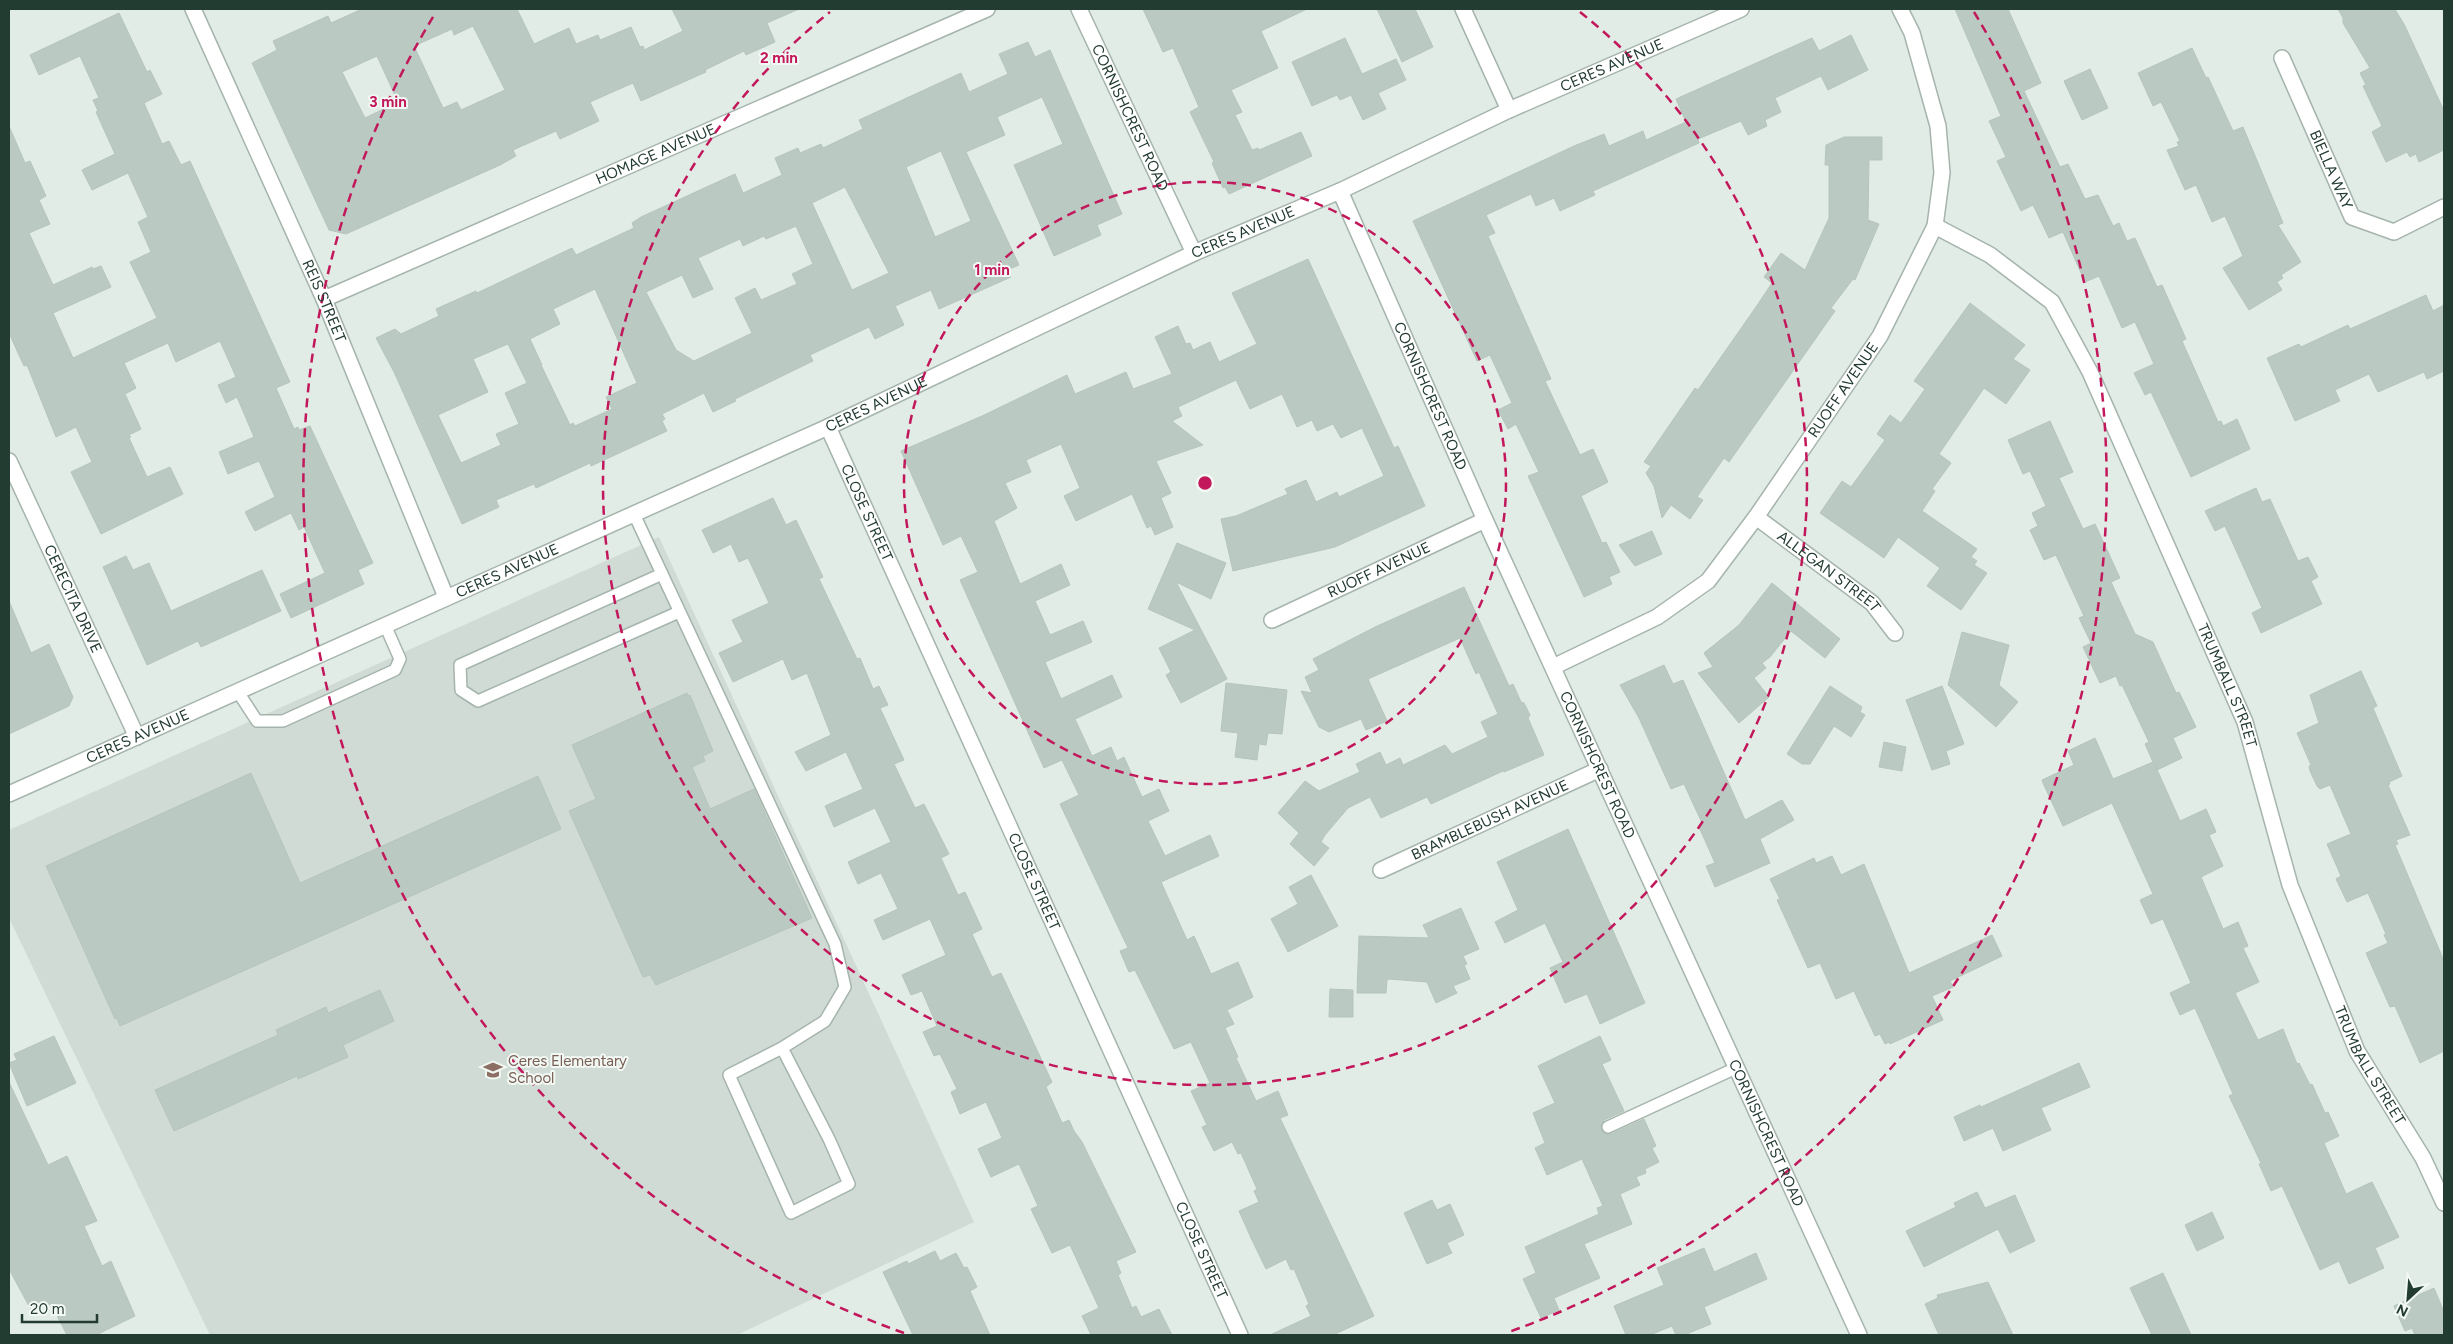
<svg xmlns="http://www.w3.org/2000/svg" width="2453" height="1344" font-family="Figtree,sans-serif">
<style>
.built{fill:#d0dbd5}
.building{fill:#bac9c1;stroke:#b5c5bc;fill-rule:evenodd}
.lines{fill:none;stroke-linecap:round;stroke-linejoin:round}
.service-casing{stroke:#a5b4ac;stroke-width:14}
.minor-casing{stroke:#a5b4ac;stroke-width:18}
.tertiary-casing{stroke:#a5b4ac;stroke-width:18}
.service{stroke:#fff;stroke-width:11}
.minor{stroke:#fff;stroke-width:15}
.tertiary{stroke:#fff;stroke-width:15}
.ring{fill:none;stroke:#c2185b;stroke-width:2.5;stroke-dasharray:9 6}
.labels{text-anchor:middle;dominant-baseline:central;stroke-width:4;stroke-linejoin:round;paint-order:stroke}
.street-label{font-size:15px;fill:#233c31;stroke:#f2f8f4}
.education-label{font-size:15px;fill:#785e54;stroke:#f2f8f4;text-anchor:start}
.centre{fill:#c2185b;stroke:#f2f8f4;stroke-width:2.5}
.ring-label{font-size:15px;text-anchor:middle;font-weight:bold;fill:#c2185b;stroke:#f2f8f4;stroke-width:4;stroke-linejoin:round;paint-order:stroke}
</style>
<rect width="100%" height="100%" fill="#e2ece6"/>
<polygon class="built" points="659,537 974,1222 737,1335 210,1335 9,918 9,830"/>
<g class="building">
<path d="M 362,9 L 517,9 L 534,44 L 569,28 L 576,44 L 598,35 L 600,40 L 631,27 L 640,47 L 643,46 L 644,50 L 683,31 L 672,9 L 799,9 L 767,23 L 775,42 L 746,55 L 744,51 L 705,70 L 706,72 L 641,101 L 633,83 L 590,102 L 599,121 L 560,139 L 556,131 L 513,150 L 516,156 L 500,165 L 346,234 L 329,230 L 252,63 L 277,50 L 273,41 L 328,16 L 331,23 ZM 473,26 L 505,90 L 461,110 L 457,102 L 443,108 L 414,46 L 452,29 L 454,35 ZM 377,56 L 398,102 L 365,118 L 342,72 Z"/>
<polygon points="1143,9 1307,9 1261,31 1278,68 1231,90 1242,112 1235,115 1252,150 1258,148 1259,150 1301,132 1312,156 1229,194 1225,187 1223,188 1212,163 1214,162 1190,112 1199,107 1173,48 1163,52"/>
<polygon points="1377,9 1415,9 1433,47 1402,62"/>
<polygon points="1955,9 2008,9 2041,83 2024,91 2060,167 2068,164 2085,199 2098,195 2113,226 2119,223 2127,241 2135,238 2157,287 2162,285 2186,339 2182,341 2218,422 2221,421 2223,426 2237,419 2250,449 2191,477 2151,392 2145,395 2134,373 2154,364 2135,322 2122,328 2099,276 2085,282 2063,232 2049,238 2033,205 2021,211 1997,161 2006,157 1989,121 2001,116"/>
<polygon points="2338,9 2395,9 2405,26 2444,111 2444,150 2419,162 2416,154 2410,157 2407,152 2386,162 2372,132 2382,126 2363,86 2366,85 2360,73 2370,68 2343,23 2343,18"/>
<polygon points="119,13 147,72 150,70 162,94 144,103 162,144 169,141 181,165 190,161 290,382 276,388 294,429 298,427 299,430 310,426 373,563 358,570 364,584 291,618 280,594 325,573 304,527 299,530 291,513 255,531 245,512 275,497 259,461 228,474 219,452 254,437 237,397 226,403 218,385 236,377 220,341 176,362 168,343 124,363 136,388 125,394 141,429 129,435 131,437 129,438 147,477 170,467 183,494 101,534 71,472 92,462 76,427 56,437 27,365 24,366 9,333 9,126 25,163 30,161 46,196 39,200 50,224 29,233 53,285 92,267 93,269 101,266 111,287 53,313 73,358 157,318 130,262 151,252 138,222 148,217 128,173 92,190 82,170 115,154 96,112 98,111 93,100 99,98 80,56 39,75 30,55"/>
<polygon points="1851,35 1868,70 1828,90 1821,76 1775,98 1781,112 1765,120 1767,126 1748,135 1741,121 1698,139 1699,143 1593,191 1595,195 1560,211 1554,198 1536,206 1531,194 1486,215 1495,233 1488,236 1551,379 1545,381 1580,455 1593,449 1608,482 1581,496 1602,543 1606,542 1620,572 1609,577 1612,584 1584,597 1528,476 1539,472 1516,424 1508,429 1498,410 1512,403 1490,355 1477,361 1413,221 1574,146 1604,134 1609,146 1643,131 1646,140 1686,122 1676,99 1812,38 1819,51"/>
<polygon points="1345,38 1362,74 1396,59 1406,80 1378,93 1386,109 1363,120 1351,95 1340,100 1337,95 1312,106 1292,62"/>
<path d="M 1028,42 L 1035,57 L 1050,50 L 1122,214 L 1097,225 L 1101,235 L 1054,256 L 1014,165 L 1063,144 L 1042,97 L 997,117 L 1005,135 L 966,152 L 1019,265 L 1007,270 L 1011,277 L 939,309 L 931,290 L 895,306 L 904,325 L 875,339 L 869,327 L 810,355 L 813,361 L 735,399 L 736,401 L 713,412 L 704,393 L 662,414 L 665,419 L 662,421 L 667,431 L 591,466 L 590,463 L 536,488 L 534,484 L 496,500 L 499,507 L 462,524 L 394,372 L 376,338 L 395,329 L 401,334 L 439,316 L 436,309 L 476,291 L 477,293 L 572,248 L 576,255 L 634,228 L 632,223 L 641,217 L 735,174 L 743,193 L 782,175 L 775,158 L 798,148 L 800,153 L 821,144 L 823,148 L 863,129 L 859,120 L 961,73 L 969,92 L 1008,74 L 999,54 ZM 941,151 L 971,221 L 935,237 L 906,167 ZM 845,187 L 889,273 L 852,290 L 812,203 ZM 796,226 L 813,264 L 792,274 L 797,284 L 761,300 L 755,288 L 735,298 L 752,333 L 694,361 L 676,350 L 646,292 L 682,275 L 693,298 L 713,289 L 698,258 L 740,239 L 743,246 L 764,236 L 766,239 ZM 595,289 L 637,383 L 606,397 L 612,409 L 575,426 L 573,423 L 570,425 L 541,365 L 542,365 L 530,339 L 560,324 L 553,309 ZM 508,344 L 527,383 L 505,393 L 519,424 L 496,434 L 501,445 L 461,463 L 438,415 L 488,392 L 473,359 Z"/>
<polygon points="2192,48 2206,78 2208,77 2233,131 2243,127 2283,223 2278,225 2301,262 2281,275 2283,278 2277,282 2282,290 2249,310 2223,268 2243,256 2225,216 2212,222 2196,185 2185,190 2167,150 2179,146 2177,142 2180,141 2161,102 2153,106 2138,73"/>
<polygon points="2090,69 2108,108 2082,120 2064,81"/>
<polygon points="1844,137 1882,137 1882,160 1869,160 1868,220 1879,224 1855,280 1853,279 1831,308 1835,311 1729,462 1724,458 1697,497 1703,500 1690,519 1671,505 1662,518 1654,486 1646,473 1651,466 1644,462 1695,388 1698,390 1756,307 1772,283 1764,277 1781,253 1805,270 1829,218 1829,165 1825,165 1826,145"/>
<polygon points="1308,259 1394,448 1398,446 1425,506 1335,547 1233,571 1221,519 1236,516 1288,494 1285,489 1306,480 1316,502 1337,492 1339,497 1384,476 1362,428 1341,438 1333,424 1317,431 1312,420 1297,427 1282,394 1250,409 1236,380 1178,407 1182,416 1172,421 1203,445 1156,461 1171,493 1161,498 1173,527 1155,535 1151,526 1147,528 1132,494 1076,521 1064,496 1080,488 1061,444 1026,460 1031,472 1005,483 1017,508 994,521 1020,584 1061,564 1070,585 1035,601 1050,635 1083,621 1092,642 1045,662 1061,699 1112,675 1122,697 1075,719 1092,756 1111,747 1117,761 1124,757 1142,797 1159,789 1169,811 1148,821 1165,856 1210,835 1219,856 1161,882 1187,940 1194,936 1211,974 1238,962 1253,997 1227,1010 1234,1024 1225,1028 1238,1057 1236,1058 1256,1101 1278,1091 1288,1115 1280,1118 1374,1316 1333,1335 1270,1335 1311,1316 1306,1306 1309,1304 1294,1269 1291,1270 1286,1259 1266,1269 1251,1238 1239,1211 1259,1202 1254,1191 1257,1189 1241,1153 1238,1154 1232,1142 1214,1151 1202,1127 1207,1125 1191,1091 1210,1083 1191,1042 1174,1049 1135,970 1129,972 1120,951 1128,948 1060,804 1079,795 1062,760 1044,768 960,580 978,572 961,536 943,545 901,451 982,416 1067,375 1075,394 1126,372 1133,389 1172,374 1155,337 1178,326 1186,344 1190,343 1193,350 1210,342 1219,362 1257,344 1232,293"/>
<polygon points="2426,295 2433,311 2444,305 2444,371 2427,379 2424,372 2378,392 2369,374 2335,390 2340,401 2295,421 2267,358 2299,344 2301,347 2348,325 2350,329"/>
<polygon points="1970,303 2025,345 2013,359 2030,370 2006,404 1984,388 1939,454 1951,463 1932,489 1935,491 1922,511 1977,549 1971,557 1977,561 1974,565 1987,573 1961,610 1927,586 1940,568 1898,537 1884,558 1820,513 1842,481 1851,487 1885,440 1877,434 1890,415 1901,423 1925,389 1914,381"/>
<polygon points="2050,421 2073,472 2059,478 2083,529 2095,524 2120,578 2111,582 2135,634 2153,642 2176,693 2179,692 2196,727 2173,738 2182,758 2157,770 2155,765 2180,821 2206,809 2216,832 2209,835 2223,866 2201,877 2223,929 2238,922 2248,946 2243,948 2259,982 2235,993 2258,1040 2283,1029 2297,1064 2299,1063 2310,1085 2312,1084 2325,1113 2328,1112 2339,1136 2324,1143 2346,1194 2372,1182 2399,1237 2375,1248 2384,1268 2349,1284 2339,1261 2320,1270 2282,1186 2271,1191 2259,1164 2261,1163 2229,1096 2233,1094 2195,1008 2180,1015 2170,993 2191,983 2163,919 2151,924 2140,900 2153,894 2112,803 2063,826 2043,783 2042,780 2074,765 2068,751 2095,738 2113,779 2153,762 2145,744 2149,742 2122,685 2120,686 2116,676 2100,683 2083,647 2091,643 2079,618 2084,616 2056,555 2044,560 2030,530 2038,526 2032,513 2046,506 2030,471 2023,474 2008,440"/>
<polygon points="2256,488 2262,502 2270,499 2298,561 2308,557 2318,577 2311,581 2322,604 2261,633 2252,613 2262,608 2225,526 2215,531 2205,511"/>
<polygon points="773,498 786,525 796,520 823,577 819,579 857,659 860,658 873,689 879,686 888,705 880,708 904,760 894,764 915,808 924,804 949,854 941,858 958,895 965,892 982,929 972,934 992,977 1001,973 1052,1082 1046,1087 1062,1123 1069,1120 1074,1131 1082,1142 1136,1252 1116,1261 1121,1273 1118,1275 1132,1308 1136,1306 1141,1317 1159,1309 1172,1335 1091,1335 1082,1316 1099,1308 1070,1245 1052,1253 1031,1209 1038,1206 1019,1164 991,1177 978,1149 1002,1138 986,1102 960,1114 951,1092 957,1089 940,1054 934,1056 923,1032 937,1026 922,991 911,995 902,975 946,955 930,919 883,940 874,920 898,909 881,873 858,884 848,862 891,842 875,808 834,827 825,806 863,789 846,752 806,771 795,752 831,735 807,673 792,680 783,659 733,682 719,653 743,642 732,620 769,603 748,558 739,562 731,544 713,553 702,530"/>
<polygon points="1652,531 1662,554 1635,566 1619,545"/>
<polygon points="1177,543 1226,563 1211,599 1176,582 1227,679 1181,703 1166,675 1171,672 1159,648 1195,630 1148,609"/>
<polygon points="126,556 133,570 149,563 171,611 262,570 281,611 201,647 198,641 147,665 103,567"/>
<polygon points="1772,583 1840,639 1825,658 1791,631 1770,657 1762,663 1766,668 1754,678 1769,697 1739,723 1698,673 1713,667 1704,653 1739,625"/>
<polygon points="1464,587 1509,686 1513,684 1521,702 1524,703 1530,715 1528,718 1544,755 1504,772 1503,771 1431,804 1427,797 1381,818 1370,797 1348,808 1325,835 1321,842 1329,848 1314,866 1290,844 1299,833 1278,813 1305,781 1319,791 1360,772 1356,764 1380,752 1386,765 1400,758 1403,765 1445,745 1452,754 1488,737 1481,722 1498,714 1479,672 1476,674 1460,638 1368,679 1387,721 1366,730 1361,719 1329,732 1319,727 1301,691 1312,693 1305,677 1319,670 1313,659 1375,627"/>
<polygon points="9,601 31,653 49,644 73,697 69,706 9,734"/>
<polygon points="1962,632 2009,645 1999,685 2018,702 1996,727 1948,685"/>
<polygon points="1664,665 1673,684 1683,680 1745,820 1782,800 1794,820 1760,839 1770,863 1715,887 1706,866 1715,863 1699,827 1703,825 1684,784 1671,789 1639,718 1620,685"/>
<polygon points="2361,671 2377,706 2373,708 2402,776 2389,782 2390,784 2388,785 2410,835 2396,840 2398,844 2395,845 2444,961 2444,1051 2420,1063 2395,1006 2390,1007 2366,953 2388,943 2384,935 2386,934 2368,893 2347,902 2336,879 2341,876 2327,844 2351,834 2330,785 2320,789 2317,786 2310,771 2309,766 2311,765 2297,733 2319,723 2310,695"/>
<polygon points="1226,683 1287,690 1282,734 1268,733 1266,745 1259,744 1257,760 1235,757 1238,733 1221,731"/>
<polygon points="1830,686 1862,707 1860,712 1865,715 1851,737 1834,726 1810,764 1802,764 1787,754"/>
<polygon points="1942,686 1964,744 1946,751 1950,764 1932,770 1906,700"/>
<polygon points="687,693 688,696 690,695 713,751 703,756 705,761 692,767 710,809 754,789 812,918 656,985 650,975 643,977 569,811 596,799 572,745"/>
<polygon points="1884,742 1906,747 1902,771 1879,767"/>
<polygon points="251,773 300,883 538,776 561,829 120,1026 117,1018 115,1019 46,866"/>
<polygon points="1568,829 1645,1003 1600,1024 1587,994 1565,1003 1550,968 1563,962 1545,923 1505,943 1495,922 1518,910 1497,862"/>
<polygon points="1832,856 1841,875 1864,864 1909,973 1992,935 2002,956 1950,981 1953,987 1932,996 1943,1020 1890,1044 1889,1042 1885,1044 1880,1034 1875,1036 1854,991 1836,999 1820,963 1808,968 1777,900 1780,899 1770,879 1814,858 1816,863"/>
<polygon points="1311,875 1338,926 1288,952 1271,919 1298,904 1289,887"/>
<polygon points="1461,908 1479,949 1463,956 1467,964 1464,965 1470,979 1453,986 1457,993 1436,1003 1427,982 1389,979 1387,980 1386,993 1357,993 1359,936 1429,938 1423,925"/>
<polygon points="1330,989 1353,990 1353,1017 1329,1017"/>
<polygon points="380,990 394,1021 343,1045 348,1057 298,1079 297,1076 174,1131 155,1090 278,1035 276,1030 326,1007 328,1013"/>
<polygon points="54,1036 76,1083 27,1106 9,1063 17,1060 14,1054"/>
<polygon points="1600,1036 1611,1060 1602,1064 1624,1111 1604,1120 1601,1130 1604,1133 1611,1134 1644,1119 1656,1146 1652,1148 1659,1162 1645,1169 1646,1173 1636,1177 1640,1185 1620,1194 1632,1224 1584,1244 1600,1278 1554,1298 1559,1310 1541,1318 1523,1279 1536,1273 1525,1247 1599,1214 1597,1208 1603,1206 1582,1159 1547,1175 1535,1148 1545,1143 1533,1113 1555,1103 1538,1066"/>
<polygon points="2079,1063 2090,1087 2041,1108 2051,1130 2003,1151 1993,1128 1964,1141 1954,1117 1980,1105 1981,1107"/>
<polygon points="9,1082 48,1165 67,1156 97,1221 84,1226 102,1266 111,1261 135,1316 96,1335 67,1335 51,1304 46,1306 43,1302 30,1308 9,1269"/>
<polygon points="1977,1192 1985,1208 2015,1195 2035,1241 2010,1253 1998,1229 1924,1267 1906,1231 1956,1207 1954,1203"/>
<polygon points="1432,1200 1437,1210 1450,1204 1464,1235 1447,1243 1452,1253 1427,1264 1404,1213"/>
<polygon points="2212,1212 2224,1238 2197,1251 2185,1225"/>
<polygon points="1704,1248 1714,1272 1756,1253 1767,1279 1704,1307 1711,1324 1684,1335 1676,1335 1672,1326 1650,1335 1626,1335 1614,1306 1664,1285 1657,1268"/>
<polygon points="935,1251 940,1261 956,1253 964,1268 967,1267 977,1287 970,1291 990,1335 913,1335 883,1272 907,1261 908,1264"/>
<polygon points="2163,1273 2191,1335 2152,1335 2130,1288"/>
<polygon points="1988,1282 2013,1335 1939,1335 1925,1304 1938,1298 1937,1295"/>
<polygon points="2434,1288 2444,1312 2444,1335 2415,1335 2412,1328 2405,1331 2394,1306"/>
</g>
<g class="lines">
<g class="service-casing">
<g id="service">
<polyline points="634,514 835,944 845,987 825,1021 782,1048 729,1075 791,1213 849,1184 829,1139 782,1048"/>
<polyline points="662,574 460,665 461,690 478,701 679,612"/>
<polyline points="238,692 257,721 283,721 395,670 400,659 385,625"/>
<polyline points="1608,1127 1736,1068"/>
</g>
</g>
<g class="minor-casing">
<g id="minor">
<path id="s1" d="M 193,9 L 324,299 L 446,597"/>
<path id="s2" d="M 1079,9 L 1194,253"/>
<polyline points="1463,9 1509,110"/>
<path id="s3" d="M 2282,58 L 2352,217 L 2394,232 L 2444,207"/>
<path id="s4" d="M 1340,191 L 1485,520 L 1859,1335"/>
<path id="s5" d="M 1935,226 L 1990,255 L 2052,302 L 2090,372 L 2245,722 L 2290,885 L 2357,1051 L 2423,1158 L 2444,1203"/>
<path id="s6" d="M 324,299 L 987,9"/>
<path id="s7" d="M 828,427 L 1240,1335"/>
<path id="s8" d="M 9,461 L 137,737"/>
<path id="s9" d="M 1756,517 L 1872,603 L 1895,633"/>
<path id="s10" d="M 1272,620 L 1485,520"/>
<path id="s11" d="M 1553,667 L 1657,617 L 1708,581 L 1756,517 L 1880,336 L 1935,226 L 1942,173 L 1938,126 L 1912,33 L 1900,9"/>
<path id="s12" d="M 1381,870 L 1600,769"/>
</g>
</g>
<g class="tertiary-casing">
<g id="tertiary">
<path id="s13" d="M 9,794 L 828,427 L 1194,253 L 1340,191 L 1509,110 L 1741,9"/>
</g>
</g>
<use href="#service" class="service"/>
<use href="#minor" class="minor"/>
<use href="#tertiary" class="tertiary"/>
</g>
<g class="ring">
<circle cx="1205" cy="483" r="301"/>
<path d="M1580 12A602 602 0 1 1 830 12"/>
<path d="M904 1333A902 902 0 0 1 436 12M1974 12A902 902 0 0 1 1506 1333"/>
</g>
<defs>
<g id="school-bare" transform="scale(1.5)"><path d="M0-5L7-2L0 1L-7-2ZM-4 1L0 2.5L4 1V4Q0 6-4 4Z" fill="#8d6e63" stroke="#f2f8f4" stroke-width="2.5" paint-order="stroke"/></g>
</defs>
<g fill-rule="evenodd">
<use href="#school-bare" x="493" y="1070"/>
</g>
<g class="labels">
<g class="street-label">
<text stroke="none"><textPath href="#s13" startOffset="1761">CERES AVENUE</textPath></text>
<text stroke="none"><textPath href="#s2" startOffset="120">CORNISHCREST ROAD</textPath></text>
<text stroke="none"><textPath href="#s6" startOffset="362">HOMAGE AVENUE</textPath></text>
<text stroke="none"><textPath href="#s3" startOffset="122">BIELLA WAY</textPath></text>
<text stroke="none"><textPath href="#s13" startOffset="1356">CERES AVENUE</textPath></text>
<text stroke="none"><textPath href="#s1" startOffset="320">REIS STREET</textPath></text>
<text stroke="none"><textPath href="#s11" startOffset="412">RUOFF AVENUE</textPath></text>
<text stroke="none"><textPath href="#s4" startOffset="224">CORNISHCREST ROAD</textPath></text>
<text stroke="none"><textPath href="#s13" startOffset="951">CERES AVENUE</textPath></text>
<text stroke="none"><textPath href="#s7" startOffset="94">CLOSE STREET</textPath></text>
<text stroke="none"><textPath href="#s13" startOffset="546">CERES AVENUE</textPath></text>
<text stroke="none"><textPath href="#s10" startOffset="118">RUOFF AVENUE</textPath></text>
<text stroke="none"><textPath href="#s9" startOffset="91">ALLEGAN STREET</textPath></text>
<text stroke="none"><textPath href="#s8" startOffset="152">CERECITA DRIVE</textPath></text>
<text stroke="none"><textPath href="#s5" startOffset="562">TRUMBALL STREET</textPath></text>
<text stroke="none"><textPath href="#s13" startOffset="141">CERES AVENUE</textPath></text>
<text stroke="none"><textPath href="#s4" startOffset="629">CORNISHCREST ROAD</textPath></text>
<text stroke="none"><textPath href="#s12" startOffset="120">BRAMBLEBUSH AVENUE</textPath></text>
<text stroke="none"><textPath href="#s7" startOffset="499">CLOSE STREET</textPath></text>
<text stroke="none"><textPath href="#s5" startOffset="969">TRUMBALL STREET</textPath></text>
<text stroke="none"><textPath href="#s4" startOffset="1034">CORNISHCREST ROAD</textPath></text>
<text stroke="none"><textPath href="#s7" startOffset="904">CLOSE STREET</textPath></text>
</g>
<g class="education-label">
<text x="508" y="1061">Ceres Elementary<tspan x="508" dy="17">School</tspan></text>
</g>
</g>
<circle cx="1205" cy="483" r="8" class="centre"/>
<g class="ring-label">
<text x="779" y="63">2 min</text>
<text x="388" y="107">3 min</text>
<text x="992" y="275">1 min</text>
</g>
<rect width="2453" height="1344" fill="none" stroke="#233c31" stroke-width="20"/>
<g transform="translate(2408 1299) rotate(206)" stroke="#f2f8f4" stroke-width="4" paint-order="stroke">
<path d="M0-4L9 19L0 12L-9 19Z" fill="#233c31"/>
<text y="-8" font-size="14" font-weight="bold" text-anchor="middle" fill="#233c31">N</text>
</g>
<path d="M22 1314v8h75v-8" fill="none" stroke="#233c31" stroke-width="2.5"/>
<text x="30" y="1314" font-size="15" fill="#233c31" stroke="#f2f8f4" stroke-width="4" paint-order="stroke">20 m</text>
</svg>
